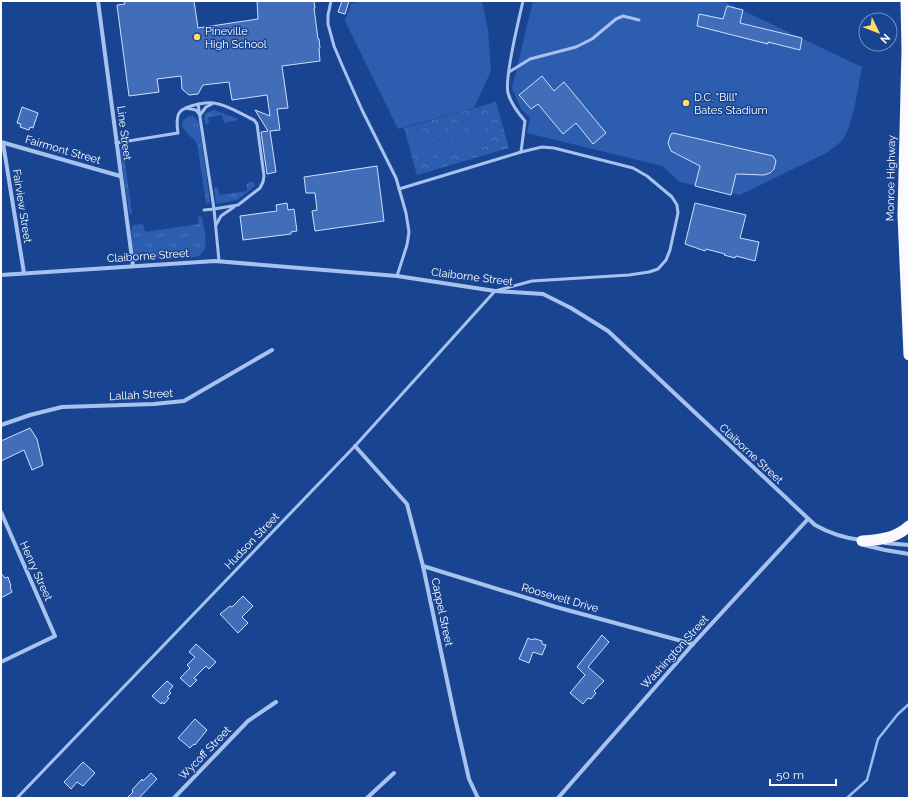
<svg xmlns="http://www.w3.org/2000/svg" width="910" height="799" font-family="Raleway,sans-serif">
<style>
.grass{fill:url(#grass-tufts)}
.park{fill:url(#park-crowns)}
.pitch{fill:#2c5daf}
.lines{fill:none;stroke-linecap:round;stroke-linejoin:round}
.stream{stroke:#9abcf1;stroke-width:2.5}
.building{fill:#426eb9;stroke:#cedffb}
.service{stroke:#a8c2ef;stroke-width:3}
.minor{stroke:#a8c2ef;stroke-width:4}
.trunk{stroke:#f8faff;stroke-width:11}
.poi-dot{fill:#ffde66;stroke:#194491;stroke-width:1.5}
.labels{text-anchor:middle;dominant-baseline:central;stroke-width:3;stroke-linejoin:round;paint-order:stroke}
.poi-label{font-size:11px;fill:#fff;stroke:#194491;text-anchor:start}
.street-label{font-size:11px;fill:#fff;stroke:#194491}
</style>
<defs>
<pattern id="grass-tufts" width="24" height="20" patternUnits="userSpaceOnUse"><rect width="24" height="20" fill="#2c5daf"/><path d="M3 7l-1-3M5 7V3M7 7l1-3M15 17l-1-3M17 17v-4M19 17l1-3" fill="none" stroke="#4c75bb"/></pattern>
<pattern id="park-crowns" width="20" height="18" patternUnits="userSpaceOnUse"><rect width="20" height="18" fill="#2c5daf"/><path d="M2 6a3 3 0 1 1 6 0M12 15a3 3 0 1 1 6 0" fill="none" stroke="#4c75bb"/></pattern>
</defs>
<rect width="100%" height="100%" fill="#194491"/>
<g class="grass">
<polygon points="214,110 238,119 238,120 224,123 222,115 208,117 209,123 206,125 204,118 206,113"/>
<path d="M 190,116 L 193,116 L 199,122 L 210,202 L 208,204 L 206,203 L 197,143 C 192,136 171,124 190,116 Z"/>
<polygon points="121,148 123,149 132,213 131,215 129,213 120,149"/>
<polygon points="249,182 253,182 255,186 237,200 216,204 214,189 215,188 218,188 219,195 247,191 247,184"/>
<path d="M 199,216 L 202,218 C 204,231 212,251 196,257 L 143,260 C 140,259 137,258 135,255 C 132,250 130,230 133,225 L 143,224 L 145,232 L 199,224 L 198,217 Z"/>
</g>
<polygon class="park" points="496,102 509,148 417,175 404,128"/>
<g class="pitch">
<polygon points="358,1 482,1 488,30 491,71 474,108 398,129 345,21 351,4"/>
<path d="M 533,1 L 723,1 L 862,67 C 858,87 854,122 843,139 C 838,145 832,149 826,153 L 740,195 L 680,182 L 662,166 L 527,133 L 530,118 L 521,109 L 512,88 Z"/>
<polygon points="481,114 489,145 475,149 467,118"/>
<polygon points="462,120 471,150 457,154 448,124"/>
<polygon points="444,125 452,155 438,159 430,129"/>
<polygon points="425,130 434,161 420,165 411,134"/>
</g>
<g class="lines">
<polyline class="stream" points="847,798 867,780 878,739 898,714 909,704"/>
</g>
<g class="building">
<polygon points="124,1 194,1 198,28 258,19 257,1 314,1 315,8 314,8 318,39 319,39 320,48 319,48 320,61 282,66 288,108 277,109 280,130 270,131 276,172 267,174 261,132 268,131 255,110 270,116 267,95 232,100 229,82 203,85 198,94 189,95 182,89 181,76 157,79 159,92 129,96 117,5 125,4"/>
<polygon points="342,1 349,1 345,14 338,12"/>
<polygon points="727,6 743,10 740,23 802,38 800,50 768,42 768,44 697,26 699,14 723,19"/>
<polygon points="542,76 554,91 564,82 606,133 593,144 576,123 563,134 538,104 531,109 519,95"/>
<polygon points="22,107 38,113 33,128 30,127 29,130 20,127 21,124 17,123"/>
<polygon points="673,133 773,156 776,161 774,169 770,173 764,175 736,174 731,195 695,186 700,166 671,151 668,143 671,134"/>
<polygon points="377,166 384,221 315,231 312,211 317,210 315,193 306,193 304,177"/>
<polygon points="287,203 288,210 294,209 297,231 291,232 291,234 243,240 240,216 277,211 276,205"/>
<polygon points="695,203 746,215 740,238 759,242 755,261 736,256 735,258 724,255 725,254 706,249 705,251 685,244"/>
<polygon points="30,428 37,439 43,465 32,470 24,450 1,461 1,441"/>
<polygon points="1,573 5,578 8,577 11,586 10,587 12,592 1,598"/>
<polygon points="243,596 253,606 242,617 248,623 238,633 220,614 230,606 232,607"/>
<polygon points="602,635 609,642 588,667 604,681 594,691 596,693 591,699 588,698 583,704 570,693 585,675 577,667"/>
<polygon points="528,638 532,640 533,639 536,639 542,641 542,644 546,645 542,655 533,652 529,663 519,659"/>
<polygon points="196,644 216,662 209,669 206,666 194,678 197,680 190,687 180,678 190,668 187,665 195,657 189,652"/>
<polygon points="167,681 173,686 169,691 171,693 167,697 169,698 164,704 162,702 161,704 152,696"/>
<polygon points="195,719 207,730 195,745 194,744 190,748 178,738"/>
<polygon points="83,762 95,773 83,786 77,782 71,789 64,782"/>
<polygon points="151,773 157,779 139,798 127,798 133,792 132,790 142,779 143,781"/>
</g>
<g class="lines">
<g class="service">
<polyline points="331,1 328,15 328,24 334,46 342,65 362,110 396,178 406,213 409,232 407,245 397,276"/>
<polyline points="509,72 530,59 576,47 592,39 616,19 623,16 639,20"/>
<polyline points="198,104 214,209 204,210"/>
<polyline points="186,108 196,110 200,115 206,107 212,104"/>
<path d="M 116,143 L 178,133 C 175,113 178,108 199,104 C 204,103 209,102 214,103 C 228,105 241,114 254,120 L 257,124 L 264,176 L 263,182 L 260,188 L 238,205 L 214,209 L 219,261"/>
<path d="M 521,152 L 525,121 C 518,113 511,104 508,93 C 504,78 519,19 523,1"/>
<polyline points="216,225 221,216 234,207"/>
<polyline points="17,798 355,446 495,291 532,281 629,275 649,272 658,269 666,260 670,250 678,213 677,205 672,197 647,176 633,168 554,148 542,147 521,152 399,189"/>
</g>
<g class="minor">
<polyline points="98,1 133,266"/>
<polyline points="1,142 120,176"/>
<polyline points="3,143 24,273"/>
<path d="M 1,275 L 215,261 L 397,276 L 495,291 L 543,294 L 571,308 L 608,331 L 815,525 C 829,533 844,538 861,540"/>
<polyline points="1,425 30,415 62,407 154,404 184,401 272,350"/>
<polyline points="355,446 407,504 423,566 455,718 469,779 478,798"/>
<polyline points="1,512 55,636 1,662"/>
<polyline points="885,543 909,545"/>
<polyline points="864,545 885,550 909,554"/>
<polyline points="423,566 556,607 693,644"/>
<polyline points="174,798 248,721 276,702"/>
<polyline points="367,798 394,773"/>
<polyline points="558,798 693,644 808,519"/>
</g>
<g class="trunk">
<polyline points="906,1 907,50 903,215 909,355"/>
<path d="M 862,541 C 880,540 896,538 909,526"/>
</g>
</g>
<g class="poi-dot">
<circle cx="197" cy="37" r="4"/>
<circle cx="686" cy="103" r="4"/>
</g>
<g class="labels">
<g class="poi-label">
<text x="205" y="31">Pineville<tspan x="205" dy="13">High School</tspan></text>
<text x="694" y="97">D.C. "Bill"<tspan x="694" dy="13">Bates Stadium</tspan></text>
</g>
<g class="street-label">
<text transform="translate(124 133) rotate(83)">Line Street</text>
<text transform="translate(63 150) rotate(16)">Fairmont Street</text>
<text transform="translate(891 178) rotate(-89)">Monroe Highway</text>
<text transform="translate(22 206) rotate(81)">Fairview Street</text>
<text transform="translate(148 256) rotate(-4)">Claiborne Street</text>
<text transform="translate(472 277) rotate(7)">Claiborne Street</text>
<text transform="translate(141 395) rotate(-3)">Lallah Street</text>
<text transform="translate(751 454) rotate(43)">Claiborne Street</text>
<text transform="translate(252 541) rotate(-46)">Hudson Street</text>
<text transform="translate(36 571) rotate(66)">Henry Street</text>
<text transform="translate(560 598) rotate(16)">Roosevelt Drive</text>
<text transform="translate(442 612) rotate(78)">Cappel Street</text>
<text transform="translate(675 652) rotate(-48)">Washington Street</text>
<text transform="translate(205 753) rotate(-46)">Wycoff Street</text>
</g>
</g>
<rect width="910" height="799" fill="none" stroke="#ffffff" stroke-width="4"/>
<g transform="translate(878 32) rotate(133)"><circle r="19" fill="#194491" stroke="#758fbd"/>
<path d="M0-3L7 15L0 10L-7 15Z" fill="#ffde66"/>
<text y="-6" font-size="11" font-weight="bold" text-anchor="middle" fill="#ffffff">N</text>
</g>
<path d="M770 779v6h66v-6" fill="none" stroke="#ffffff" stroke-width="2"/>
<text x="776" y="779" font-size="12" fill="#ffffff" stroke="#194491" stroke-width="3" paint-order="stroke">50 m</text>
</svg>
